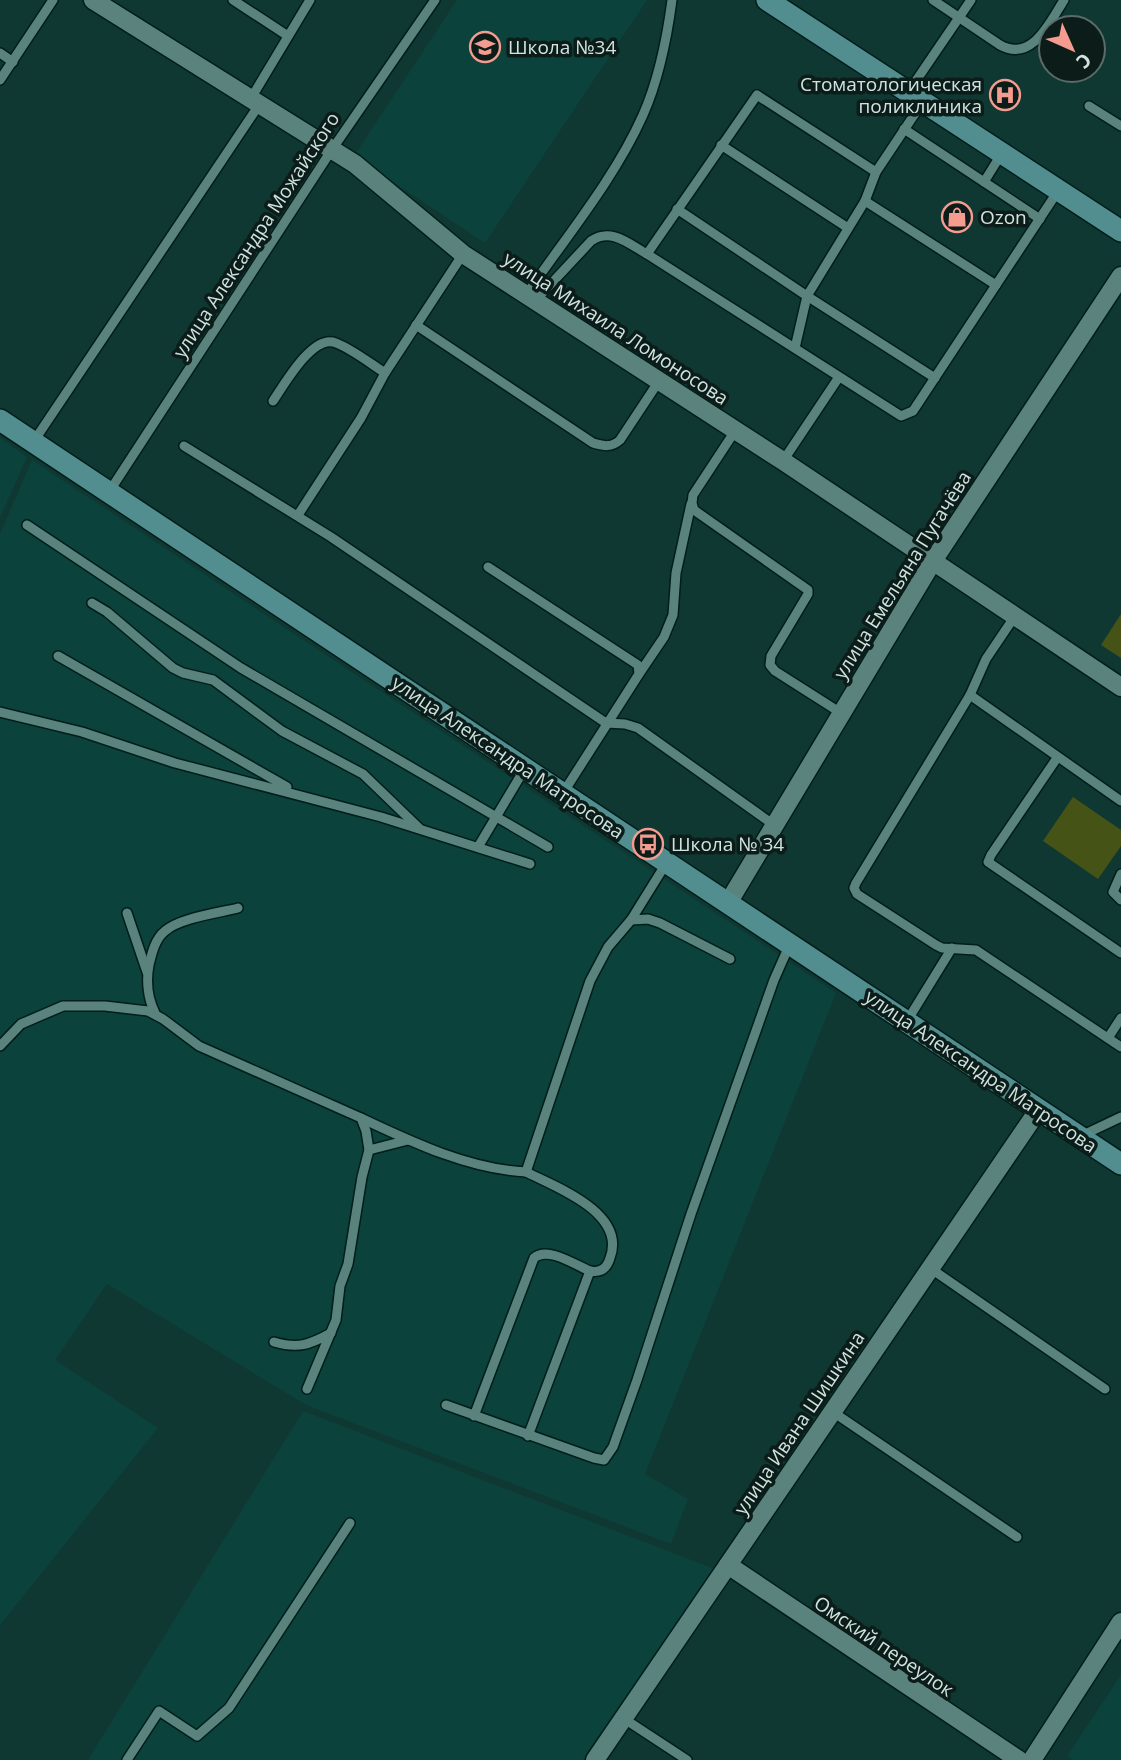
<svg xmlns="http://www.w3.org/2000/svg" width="1121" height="1760" font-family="'Open Sans',sans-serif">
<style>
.built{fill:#0c423c}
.green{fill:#455316}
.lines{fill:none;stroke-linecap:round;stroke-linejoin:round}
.lane-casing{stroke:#011e1a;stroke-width:12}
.street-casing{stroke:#011e1a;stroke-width:21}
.secondary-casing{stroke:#011e1a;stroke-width:24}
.lane{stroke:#5b837d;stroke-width:9}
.street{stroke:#5b837d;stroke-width:18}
.secondary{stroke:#528e90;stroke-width:21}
.labels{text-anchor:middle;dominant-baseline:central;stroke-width:7;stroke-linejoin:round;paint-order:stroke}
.poi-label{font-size:19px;fill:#cfe4e0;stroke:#0c1c19;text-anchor:start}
.street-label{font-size:19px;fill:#cfe4e0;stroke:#0c1c19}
</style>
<rect width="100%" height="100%" fill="#103833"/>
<g class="built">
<polygon points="457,0 647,0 485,243 354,156"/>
<polygon points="0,438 27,457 0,518"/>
<polygon points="32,460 836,993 645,1474 688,1499 671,1544 306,1405 107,1284 55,1360 158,1428 0,1625 0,534"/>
<polygon points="303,1411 720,1571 584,1760 88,1760"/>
<polygon points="1121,1675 1121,1760 1073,1760 1067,1756"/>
</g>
<g class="green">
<polygon points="1121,614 1121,658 1101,645"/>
<polygon points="1073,797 1121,830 1121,846 1098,879 1043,841"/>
</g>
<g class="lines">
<g class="lane-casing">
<g id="lane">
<polyline points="233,0 288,36"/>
<path d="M 933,0 L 1000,45 C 1032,63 1050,22 1064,0"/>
<polyline points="0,53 13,62"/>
<polyline points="0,80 53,0"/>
<polyline points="909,91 971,0"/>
<polyline points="250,100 310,0"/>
<polyline points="922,103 876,172 865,201 807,296 935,378"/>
<polyline points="1089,106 1121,126"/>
<polyline points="904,129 1040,219"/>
<polyline points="721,145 848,228"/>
<polyline points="984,182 1002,153"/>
<polyline points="865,201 996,285"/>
<polyline points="677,209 807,296 795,348"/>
<polyline points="647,254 757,95 876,172"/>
<path d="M 526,295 C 566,237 615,178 643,115 C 659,79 667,38 672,0"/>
<path d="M 535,301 L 591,241 C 611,227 629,244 647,254 L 901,416 L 913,411 L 1058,191"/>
<path d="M 416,325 L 593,443 C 604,446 611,448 620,440 L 659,381"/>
<path d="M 273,401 C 284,385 311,337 333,342 C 348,346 371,364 385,373"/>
<polyline points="735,431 693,495 692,503 694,510 808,590 808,594 771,656 770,665 775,671 841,713"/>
<polyline points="34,441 259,105"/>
<polyline points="184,446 331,537 606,723 625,724 638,728 774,825"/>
<polyline points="783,461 839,377"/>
<polyline points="109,492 331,151 435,0"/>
<polyline points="298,515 361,418 385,373 463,254"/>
<polyline points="27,525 241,668 548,847"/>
<polyline points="488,567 638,665 639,674 563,793"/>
<polyline points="92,603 107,612 173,668 183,673 213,680 282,731 363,774 419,828"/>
<polyline points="1015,616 986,659 970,695 1121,801"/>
<polyline points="58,656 287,787"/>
<polyline points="639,674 664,637 673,615 676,573 691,504"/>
<polyline points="970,695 856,883 854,888 857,894 936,945 942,948 976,950 1121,1047"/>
<polyline points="0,712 82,732 175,763 381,817 530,864"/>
<polyline points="1057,758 991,855 988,862 1121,953"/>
<polyline points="478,847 524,770"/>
<polyline points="1121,874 1113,892 1121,900"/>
<polyline points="127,913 147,972"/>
<polyline points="631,920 648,919 660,923 730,959"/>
<path d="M 155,1013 C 148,999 146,981 149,965 C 152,953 155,939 165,931 C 180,918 218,913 238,908"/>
<polyline points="907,1021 952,948"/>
<polyline points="1108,1038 1121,1018"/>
<polyline points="0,1046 21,1024 63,1006 105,1006 148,1011 163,1019 199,1046 361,1118 366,1131 369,1150 362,1177 348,1264 340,1286 336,1320 307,1389"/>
<path d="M 361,1118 C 412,1142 468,1169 526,1172 L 590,981 L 608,947 L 631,920 L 667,862"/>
<polyline points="1081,1136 1121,1117"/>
<polyline points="369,1150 408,1140"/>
<polyline points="930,1268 1105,1389"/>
<path d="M 274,1342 C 298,1349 309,1345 331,1333"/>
<polyline points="446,1405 594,1458 604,1460 613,1447 637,1380 691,1214 774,980 789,946"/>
<polyline points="833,1412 1017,1537"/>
<path d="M 474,1416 L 534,1258 C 548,1246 575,1265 590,1271 C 601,1273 607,1268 610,1258 C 627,1213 556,1187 526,1172"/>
<polyline points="528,1436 590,1271"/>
<polyline points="623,1718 687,1760"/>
<polyline points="127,1760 159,1711 197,1736 229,1708 350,1523"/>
</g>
</g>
<g class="street-casing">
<g id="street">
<polyline points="93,0 355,164 463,254 783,461 1121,687"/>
<polyline points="728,903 933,561 1121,276"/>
<polyline points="728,1565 1019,1760"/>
<polyline points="595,1760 1039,1109"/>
<polyline points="1032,1760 1121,1622"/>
</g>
</g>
<g class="secondary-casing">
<g id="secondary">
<polyline points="767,0 1121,231"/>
<polyline points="0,420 1121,1164"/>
</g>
</g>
<use href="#lane" class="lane"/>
<use href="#street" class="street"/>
<use href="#secondary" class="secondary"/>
</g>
<defs>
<g id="school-ring" transform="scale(1.575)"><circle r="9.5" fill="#0c1c19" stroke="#f59c91" stroke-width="1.5"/><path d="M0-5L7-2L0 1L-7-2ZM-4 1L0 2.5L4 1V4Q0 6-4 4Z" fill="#f59c91"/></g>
<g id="hospital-ring" transform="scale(1.575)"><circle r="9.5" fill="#0c1c19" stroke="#f59c91" stroke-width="1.5"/><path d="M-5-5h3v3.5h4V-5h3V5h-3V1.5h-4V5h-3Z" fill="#f59c91"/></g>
<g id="shop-ring" transform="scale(1.575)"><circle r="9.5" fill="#0c1c19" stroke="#f59c91" stroke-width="1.5"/><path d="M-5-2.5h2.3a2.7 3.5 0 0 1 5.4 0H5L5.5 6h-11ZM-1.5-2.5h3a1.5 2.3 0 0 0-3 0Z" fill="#f59c91"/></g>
<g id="bus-ring" transform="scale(1.575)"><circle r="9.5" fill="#0c1c19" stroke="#f59c91" stroke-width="1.5"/><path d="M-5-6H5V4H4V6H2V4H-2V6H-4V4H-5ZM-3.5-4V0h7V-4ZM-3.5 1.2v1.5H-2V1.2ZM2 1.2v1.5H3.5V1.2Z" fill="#f59c91"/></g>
</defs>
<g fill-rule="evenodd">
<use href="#school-ring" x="485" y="47"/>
<use href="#hospital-ring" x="1005" y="95"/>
<use href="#shop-ring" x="957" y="217"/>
<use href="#bus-ring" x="648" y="844"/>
</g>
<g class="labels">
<g class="poi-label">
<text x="508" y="47">Школа №34</text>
<text x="982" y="84" text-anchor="end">Стоматологическая<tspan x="982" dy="22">поликлиника</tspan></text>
<text x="980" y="217">Ozon</text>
<text x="671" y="844">Школа № 34</text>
</g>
<g class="street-label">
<text transform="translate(256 235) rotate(-57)">улица Александра Можайского</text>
<text transform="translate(616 328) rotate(33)">улица Михаила Ломоносова</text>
<text transform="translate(902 575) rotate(-58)">улица Емельяна Пугачёва</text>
<text transform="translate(508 757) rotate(34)">улица Александра Матросова</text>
<text transform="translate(981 1071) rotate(34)">улица Александра Матросова</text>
<text transform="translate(799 1423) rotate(-56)">улица Ивана Шишкина</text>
<text transform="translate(884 1646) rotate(34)">Омский переулок</text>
</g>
</g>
<g transform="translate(1072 49) rotate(135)"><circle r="33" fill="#0c1c19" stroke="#5a6c69" stroke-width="2"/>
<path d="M0-5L12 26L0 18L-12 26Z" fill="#f59c91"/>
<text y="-10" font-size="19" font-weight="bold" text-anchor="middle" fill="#cfe4e0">С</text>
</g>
</svg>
